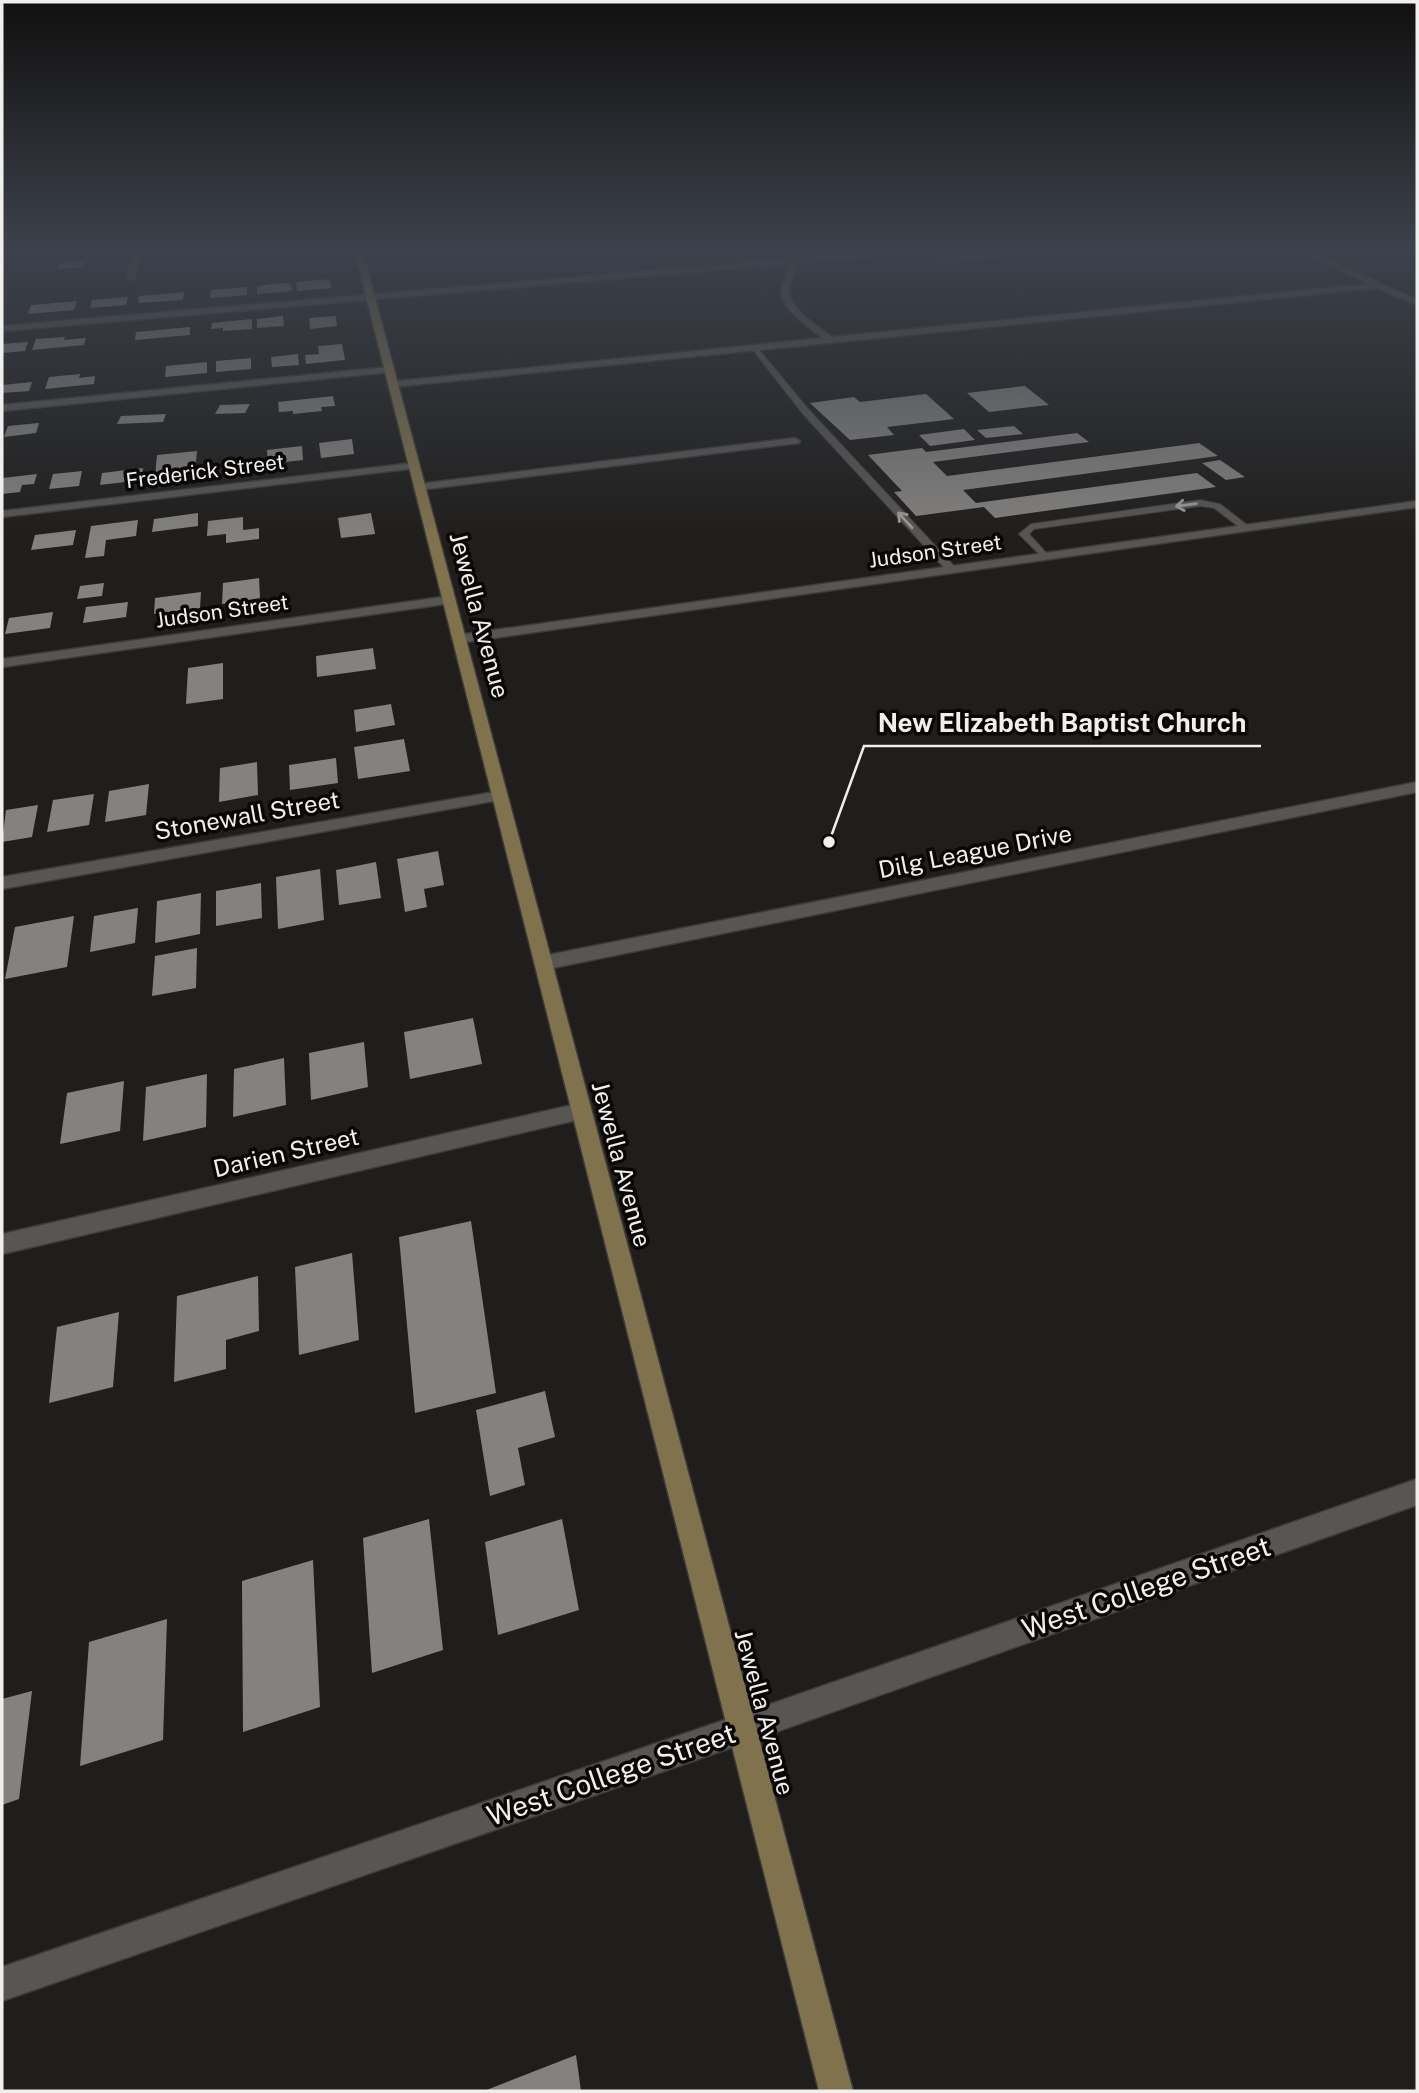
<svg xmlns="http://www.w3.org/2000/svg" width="1419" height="2093" font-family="'Public Sans',sans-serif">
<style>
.building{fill:#84827f}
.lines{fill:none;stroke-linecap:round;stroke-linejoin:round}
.service-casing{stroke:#3c3b39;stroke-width:2}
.minor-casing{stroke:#3c3b39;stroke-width:3}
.secondary-casing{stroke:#3c3b39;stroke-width:3}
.service{fill:#585653;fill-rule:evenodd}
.minor{fill:#585653;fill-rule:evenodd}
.secondary{fill:#80724d;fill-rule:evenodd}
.oneway{stroke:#9c9b98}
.labels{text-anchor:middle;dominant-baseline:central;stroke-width:7;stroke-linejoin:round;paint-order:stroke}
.far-street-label{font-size:21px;fill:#f0efed;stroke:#090807}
.street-label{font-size:24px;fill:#f0efed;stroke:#090807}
.near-street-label{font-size:28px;fill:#f0efed;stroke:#090807}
.leader{fill:none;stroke:#f0efed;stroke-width:2.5}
.callout-dot{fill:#f0efed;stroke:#090807;stroke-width:2.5}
.callout-label{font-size:26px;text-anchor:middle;font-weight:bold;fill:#f0efed;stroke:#090807;stroke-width:7;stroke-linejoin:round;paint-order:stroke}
</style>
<rect width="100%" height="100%" fill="#1f1e1c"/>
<g class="building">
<polygon points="86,261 84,267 58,269 60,263"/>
<polygon points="330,279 332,288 297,291 296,282"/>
<polygon points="282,283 291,284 292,291 257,294 257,286"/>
<polygon points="247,287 247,295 210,298 211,290"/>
<polygon points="184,292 183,300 138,303 139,296"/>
<polygon points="128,297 126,305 90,308 92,300"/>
<polygon points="77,301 74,310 28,314 31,305"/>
<polygon points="283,316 284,326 257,328 257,319"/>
<polygon points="336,316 337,326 310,329 309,318"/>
<polygon points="252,319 252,329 223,331 223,328 211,329 212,323"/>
<polygon points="190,327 190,335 135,340 136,332"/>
<polygon points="65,337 64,340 86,338 84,345 32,350 36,339"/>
<polygon points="28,342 25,351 2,353 2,344"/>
<polygon points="342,344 345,360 306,364 305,355 319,354 318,346"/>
<polygon points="298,354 299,365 272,367 271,357"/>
<polygon points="251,358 251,369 216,372 216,361"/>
<polygon points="207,362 207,373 165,377 166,366"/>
<polygon points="80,374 79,378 95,376 94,384 45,389 49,377"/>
<polygon points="32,382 29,391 2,393 2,385"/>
<polygon points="1025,386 1049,405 989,412 967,393"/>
<polygon points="926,394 954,419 887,427 894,435 850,440 810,403 854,397 860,402"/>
<polygon points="333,396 335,406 321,407 322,411 293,414 293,411 279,412 278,402"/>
<polygon points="250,404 245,413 215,414 220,405"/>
<polygon points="166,414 163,422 117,424 121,416"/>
<polygon points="39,423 36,433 4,437 8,426"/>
<polygon points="1014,426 1023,434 986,438 977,430"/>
<polygon points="964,429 975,440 930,446 919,435"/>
<polygon points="1077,433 1089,442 933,462 947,476 1199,443 1218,456 963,490 976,503 1197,473 1216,487 995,518 984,507 916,516 894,492 902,491 868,455 922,448 926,452"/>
<polygon points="352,439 354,454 321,458 319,443"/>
<polygon points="302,446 303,460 268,464 267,450"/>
<polygon points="197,451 195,473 155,477 157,455"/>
<polygon points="1220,460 1245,477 1226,480 1202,463"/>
<polygon points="143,468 142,480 100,485 102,473"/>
<polygon points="82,471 79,486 49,489 53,474"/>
<polygon points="37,474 34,484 22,485 20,492 2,494 2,478"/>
<polygon points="198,513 198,526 152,532 154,519"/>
<polygon points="371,513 375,534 341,538 338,518"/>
<polygon points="243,517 243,530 259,528 259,539 226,543 226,534 207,536 208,521"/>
<polygon points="138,520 136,536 106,540 104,556 85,558 91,526"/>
<polygon points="76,530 73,545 31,550 35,535"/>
<polygon points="259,578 260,598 222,604 223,583"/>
<polygon points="104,583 102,596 77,599 80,586"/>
<polygon points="201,592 200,608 154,614 155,598"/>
<polygon points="128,602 126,617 83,623 86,607"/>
<polygon points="53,612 50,628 5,634 9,618"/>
<polygon points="373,648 376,669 317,677 316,656"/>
<polygon points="223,663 223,699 186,704 188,668"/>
<polygon points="391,704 395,725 356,732 354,710"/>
<polygon points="404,739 410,771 358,779 354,747"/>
<polygon points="336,758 338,783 290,790 289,765"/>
<polygon points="257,762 258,795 219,802 220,768"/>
<polygon points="149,784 146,815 105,822 109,791"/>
<polygon points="94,794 89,825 47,832 53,800"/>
<polygon points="38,805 32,837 2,842 6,810"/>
<polygon points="438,851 444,885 424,889 427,907 405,912 397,859"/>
<polygon points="376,862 381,898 339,905 336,870"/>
<polygon points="320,869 324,920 278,929 276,877"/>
<polygon points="261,883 262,918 216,926 216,891"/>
<polygon points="201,893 200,934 155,943 157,901"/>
<polygon points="138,908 135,943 90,952 94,916"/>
<polygon points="74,916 67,967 5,979 15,927"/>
<polygon points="197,948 196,988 152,996 155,956"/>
<polygon points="473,1018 482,1064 410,1079 404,1032"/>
<polygon points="364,1042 368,1087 311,1100 309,1053"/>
<polygon points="284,1058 286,1105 233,1117 234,1069"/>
<polygon points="207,1074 206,1127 143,1141 146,1087"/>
<polygon points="124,1081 120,1131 60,1144 67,1093"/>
<polygon points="471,1221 496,1393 415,1413 399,1237"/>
<polygon points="352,1253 359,1340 299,1355 295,1267"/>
<polygon points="258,1276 259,1331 226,1340 226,1369 174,1382 177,1296"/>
<polygon points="119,1312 113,1387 49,1403 57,1327"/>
<polygon points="545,1391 555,1437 518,1448 525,1485 490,1496 476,1410"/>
<polygon points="429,1519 443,1650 372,1673 363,1538"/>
<polygon points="562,1519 579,1610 498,1635 485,1542"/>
<polygon points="313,1560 320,1707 243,1732 242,1581"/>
<polygon points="167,1619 163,1740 80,1766 89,1642"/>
<polygon points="32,1691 19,1799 2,1805 2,1699"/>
<polygon points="576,2055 581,2091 484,2091"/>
</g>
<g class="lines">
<g class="service-casing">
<g id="service">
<polygon points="266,249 292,249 215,257 212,255"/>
<polygon points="749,345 755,345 809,410 956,568 956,572 948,572 803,414"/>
<polygon points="1200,500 1220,504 1251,528 1243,530 1214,508 1200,506 1034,529 1029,534 1050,557 1045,560 1019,534 1031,524"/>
</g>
</g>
<g class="minor-casing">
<g id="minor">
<polygon points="134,249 142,249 135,278 131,280 127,278"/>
<path d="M 922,249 L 955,249 L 797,263 C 798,272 790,279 789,289 C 787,308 819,327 832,337 L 1369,284 L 1296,249 L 1306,249 L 1417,300 L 1417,305 L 1377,288 L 392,387 L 387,384 L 389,382 L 823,338 C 810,328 781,309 781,291 C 781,281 790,273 790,264 L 2,331 L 2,326 L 787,259 L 782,252 L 786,250 L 794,259 Z"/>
<polygon points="1045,249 1074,249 937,263 933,261"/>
<polygon points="388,367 393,370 391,372 2,411 2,405"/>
<polygon points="795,438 800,441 799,443 419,490 414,487 419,484"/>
<polygon points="413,463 418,466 417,468 2,517 2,511"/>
<polygon points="1417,501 1417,507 459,643 452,639 459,635"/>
<polygon points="449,596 453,597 453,603 2,667 2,659"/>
<polygon points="1417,782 1417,792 543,970 537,968 534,963 537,958 543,956"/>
<polygon points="500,791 505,793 508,796 505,799 2,889 2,877"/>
<polygon points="581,1103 588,1105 591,1111 588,1117 581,1119 2,1254 2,1234"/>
<polygon points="1417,1479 1417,1505 742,1744 2,2001 2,1967 742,1714"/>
</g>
</g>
<g class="secondary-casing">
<polygon id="secondary" points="354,249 362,249 853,2091 819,2091"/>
</g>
<use href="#service" class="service"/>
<use href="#minor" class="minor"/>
<use href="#secondary" class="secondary"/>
</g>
<defs><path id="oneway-shaft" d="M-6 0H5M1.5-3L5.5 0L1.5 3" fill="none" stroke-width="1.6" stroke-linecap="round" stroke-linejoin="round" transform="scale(1.75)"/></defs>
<g class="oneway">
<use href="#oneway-shaft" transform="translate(1186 505) rotate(172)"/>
<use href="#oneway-shaft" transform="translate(905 520) rotate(-133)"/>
</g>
<linearGradient id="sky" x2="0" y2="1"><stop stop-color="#11100f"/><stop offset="0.46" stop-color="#3c414b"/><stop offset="1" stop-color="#3c414b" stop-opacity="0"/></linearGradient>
<rect width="1419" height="542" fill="url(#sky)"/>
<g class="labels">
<g class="far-street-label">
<text transform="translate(205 471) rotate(-7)">Frederick Street</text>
<text transform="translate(935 551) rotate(-8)">Judson Street</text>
<text transform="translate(222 611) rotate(-8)">Judson Street</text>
</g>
<g class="street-label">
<text transform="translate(480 615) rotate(75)">Jewella Avenue</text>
<text transform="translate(247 815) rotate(-10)">Stonewall Street</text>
<text transform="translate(975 851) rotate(-11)">Dilg League Drive</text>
<text transform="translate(286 1152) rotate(-13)">Darien Street</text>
<text transform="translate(622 1164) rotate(75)">Jewella Avenue</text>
<text transform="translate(765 1712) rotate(75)">Jewella Avenue</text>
</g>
<g class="near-street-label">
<text transform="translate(1146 1587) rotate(-19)">West College Street</text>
<text transform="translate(611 1774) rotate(-19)">West College Street</text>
</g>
</g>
<path class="leader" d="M829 842L864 746H1261"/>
<circle class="callout-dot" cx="829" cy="842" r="7"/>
<g class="callout-label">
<text x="1062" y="732">New Elizabeth Baptist Church</text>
</g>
<rect width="1419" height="2093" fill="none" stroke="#f0efed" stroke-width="7"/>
</svg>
